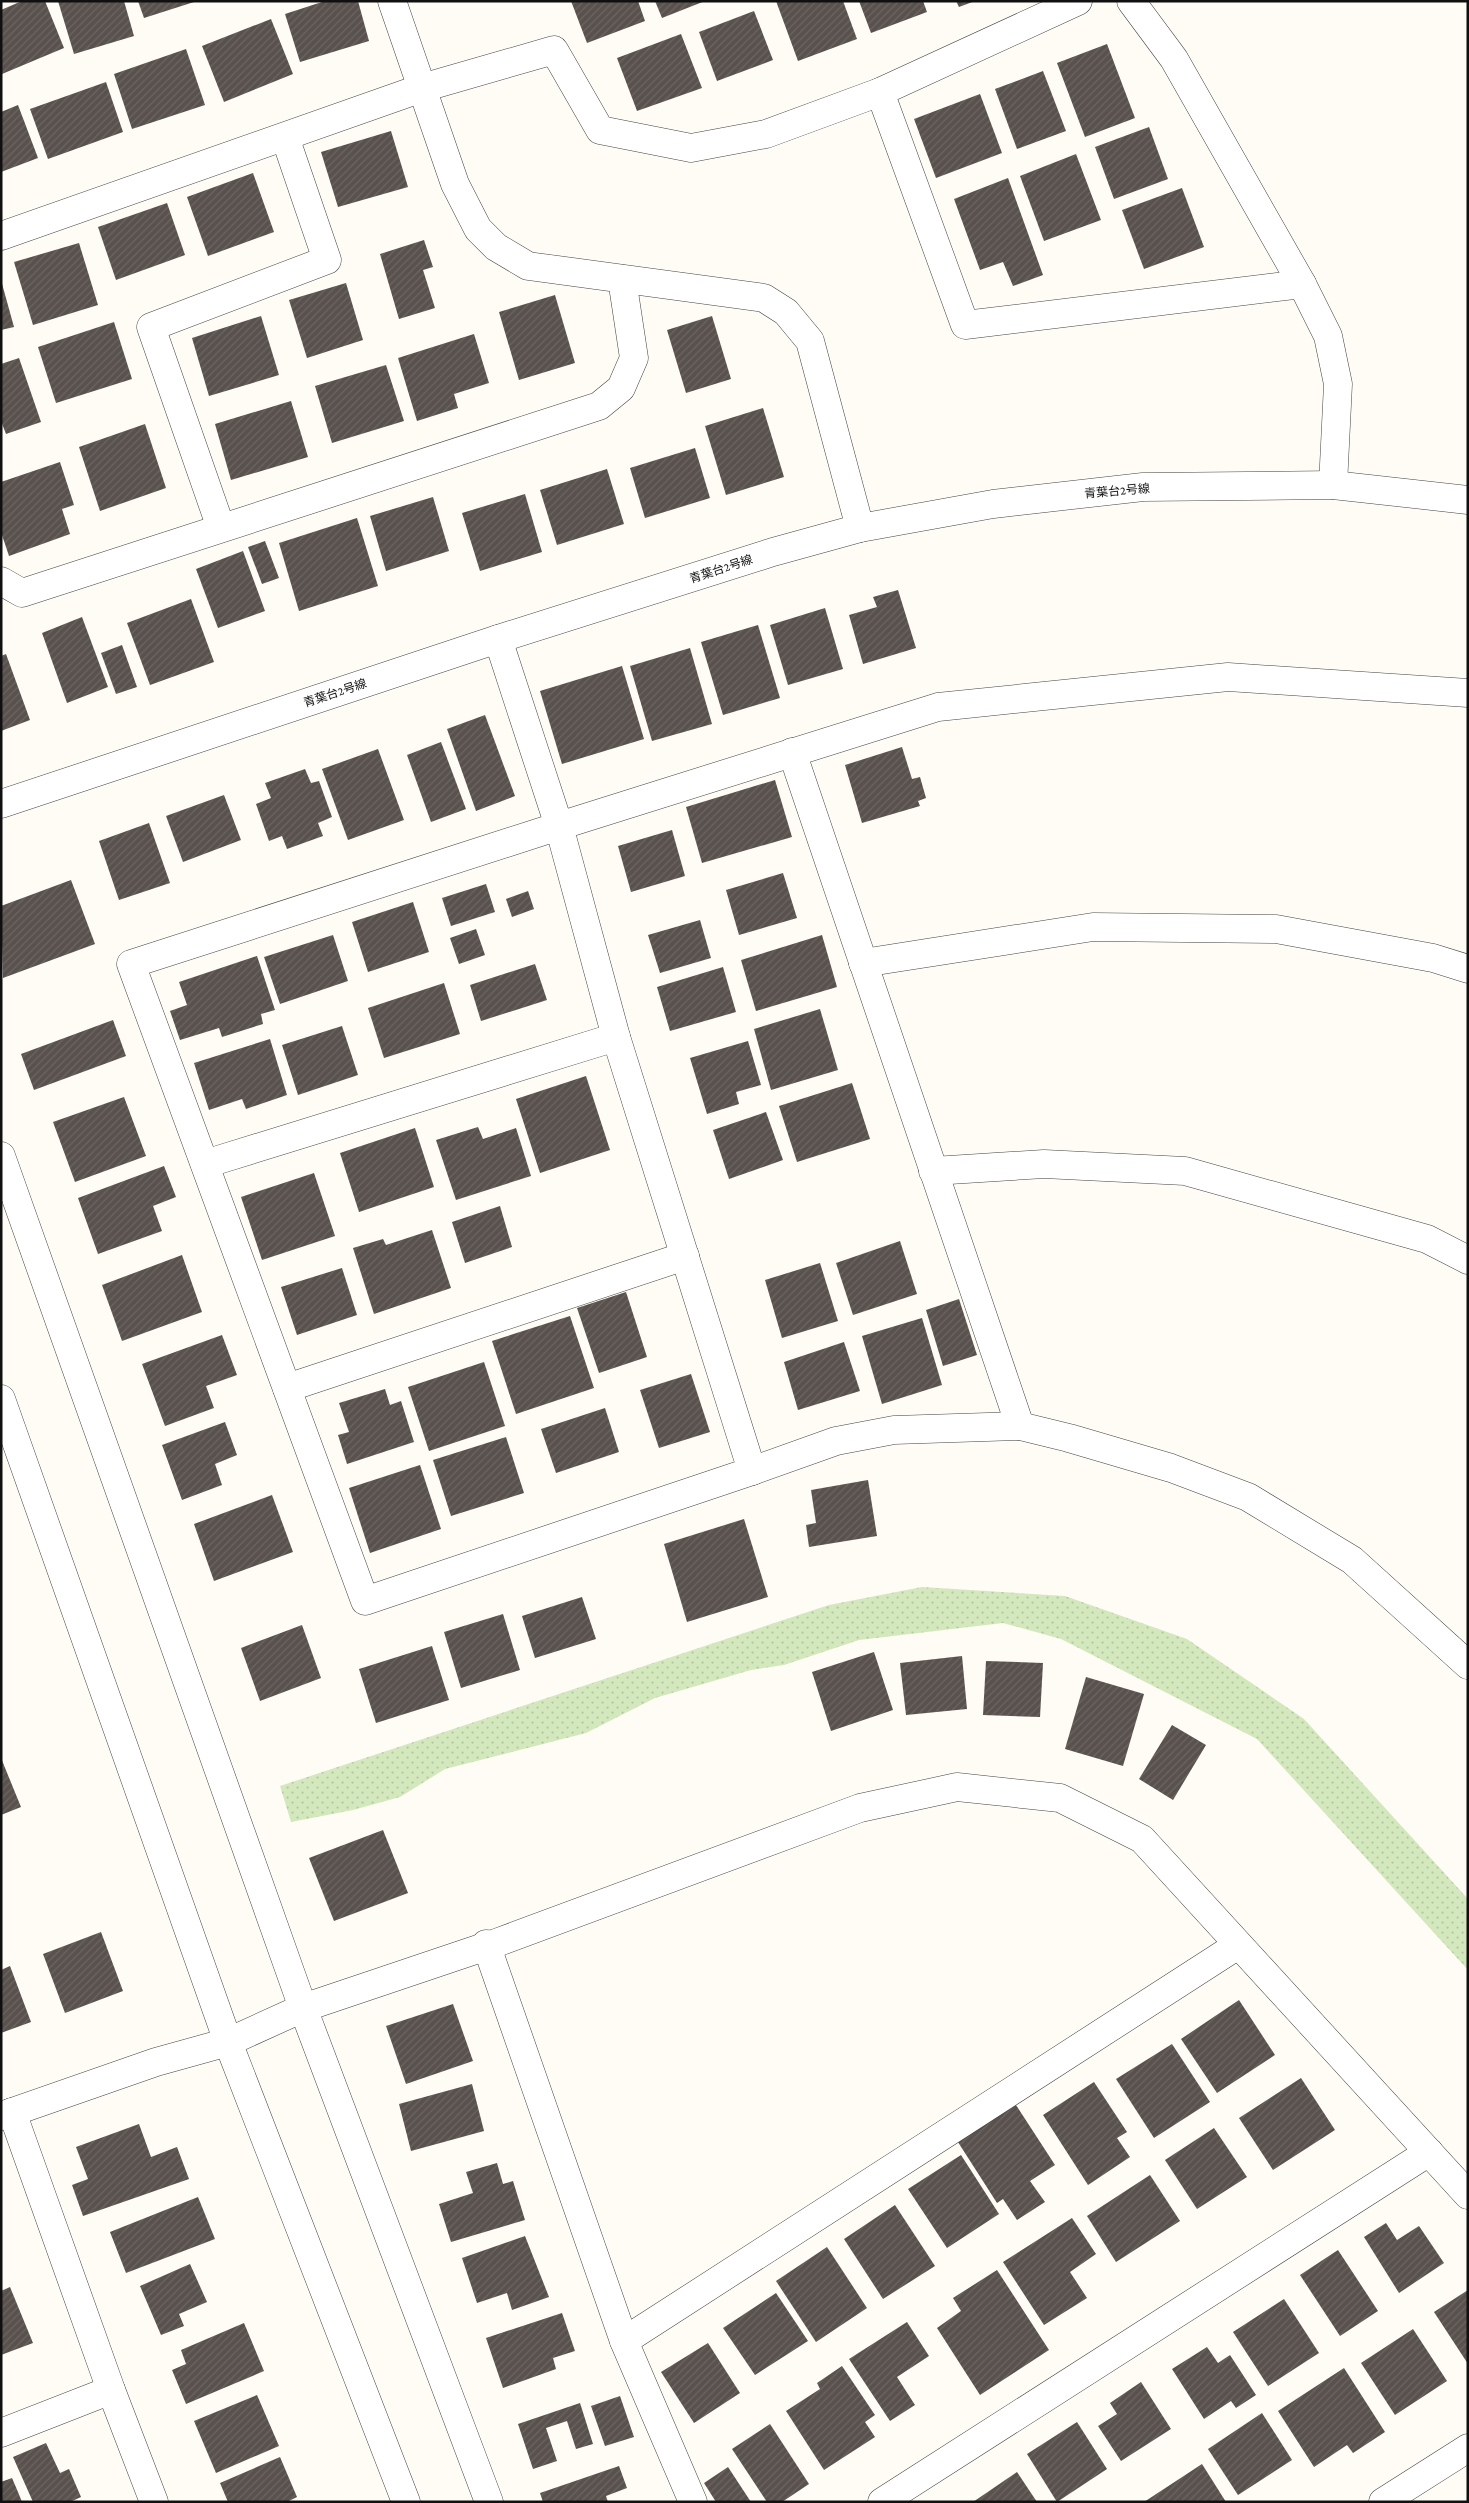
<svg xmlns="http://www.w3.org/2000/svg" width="1469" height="2503" font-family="'Crimson Pro','Noto Sans JP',serif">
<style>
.park{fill:url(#park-dots)}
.building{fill:url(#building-hatch)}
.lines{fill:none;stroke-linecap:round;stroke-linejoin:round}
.minor-casing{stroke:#434343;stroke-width:29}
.minor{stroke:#fff;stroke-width:28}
.labels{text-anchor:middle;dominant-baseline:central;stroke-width:5;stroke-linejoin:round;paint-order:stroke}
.street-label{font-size:12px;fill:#101010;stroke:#fff}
</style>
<defs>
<pattern id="park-dots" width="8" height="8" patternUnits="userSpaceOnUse" patternTransform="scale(1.25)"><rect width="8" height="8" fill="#d4e8be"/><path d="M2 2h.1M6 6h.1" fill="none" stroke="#b5c6a2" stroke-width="1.8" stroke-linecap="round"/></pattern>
<pattern id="building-hatch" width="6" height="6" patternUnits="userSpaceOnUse" patternTransform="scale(1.25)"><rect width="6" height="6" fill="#59514d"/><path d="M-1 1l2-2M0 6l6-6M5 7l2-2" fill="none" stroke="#6c6562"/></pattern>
</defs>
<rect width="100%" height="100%" fill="#fefcf4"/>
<polygon class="park" points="922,1587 1065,1596 1187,1639 1304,1719 1468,1899 1468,1970 1257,1739 1061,1639 1003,1623 859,1640 784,1665 751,1670 655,1698 586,1733 445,1769 400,1797 353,1810 291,1822 280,1786 829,1605"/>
<g class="building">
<polygon points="22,1 45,1 64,48 2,74 1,10"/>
<polygon points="58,1 124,1 134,36 74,54"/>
<polygon points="138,1 194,1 194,2 144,18"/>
<polygon points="325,1 358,1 369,41 300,62 285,14"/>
<polygon points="571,1 638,1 645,21 587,43"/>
<polygon points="655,1 705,1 662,18"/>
<polygon points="776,1 843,1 857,39 798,61"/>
<polygon points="859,1 923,1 927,12 871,33"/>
<polygon points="956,1 975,1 959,7"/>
<polygon points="754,11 773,60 717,81 699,32"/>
<polygon points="271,19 293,74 224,102 202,46"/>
<polygon points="681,34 702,88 637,111 617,58"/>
<polygon points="1107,44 1135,118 1085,137 1057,63"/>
<polygon points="186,49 205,105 132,129 114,74"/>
<polygon points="1043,71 1066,131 1017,149 995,89"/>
<polygon points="106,82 123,132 48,159 30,109"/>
<polygon points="980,94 1002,153 936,178 914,119"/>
<polygon points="18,105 38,158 1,172 1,112"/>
<polygon points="1149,127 1168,179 1114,199 1095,147"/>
<polygon points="391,131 408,187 338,207 321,152"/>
<polygon points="1076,154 1101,220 1044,241 1020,176"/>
<polygon points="253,173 274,232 208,256 187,197"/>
<polygon points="1008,178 1043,275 1013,286 1003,262 980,270 954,199"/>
<polygon points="1182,188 1204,247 1144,269 1122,210"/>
<polygon points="167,203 185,255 116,280 98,227"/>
<polygon points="424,240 433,267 423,270 435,308 399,319 380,254"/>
<polygon points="79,243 98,305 33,325 14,262"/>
<polygon points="1,280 14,327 1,330"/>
<polygon points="346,283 363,340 307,358 289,300"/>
<polygon points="555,295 575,363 519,380 499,312"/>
<polygon points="261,316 279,375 209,396 192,338"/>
<polygon points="712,316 731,379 686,393 667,330"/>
<polygon points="114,322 132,379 56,403 38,347"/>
<polygon points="474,334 489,383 454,394 458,408 417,421 398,358"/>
<polygon points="19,358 41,422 6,434 1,421 1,364"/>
<polygon points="386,365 404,421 332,443 315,386"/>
<polygon points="291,401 308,457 231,480 215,424"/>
<polygon points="763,408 784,477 726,495 705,426"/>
<polygon points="145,424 166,488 100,511 79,447"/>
<polygon points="695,448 710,498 645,518 630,468"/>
<polygon points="60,462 74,505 62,509 70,534 9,556 1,532 1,482"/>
<polygon points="607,469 624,524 557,545 540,490"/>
<polygon points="525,494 542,552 480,571 462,513"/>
<polygon points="433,497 449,551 386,571 370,516"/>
<polygon points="357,518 378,586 299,611 279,543"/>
<polygon points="265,541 279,578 262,584 248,547"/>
<polygon points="243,551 265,611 218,628 196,569"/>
<polygon points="898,590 916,648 863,664 849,615 877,607 873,597"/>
<polygon points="191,599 214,662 150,685 127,623"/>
<polygon points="825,608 843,669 788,685 770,625"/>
<polygon points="82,617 108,687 67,703 42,633"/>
<polygon points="758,625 780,698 723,715 701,642"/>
<polygon points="122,645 137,687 116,694 101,653"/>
<polygon points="690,648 712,724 652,741 630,666"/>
<polygon points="6,654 30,720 1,731 1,656"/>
<polygon points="622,666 644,739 562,764 540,691"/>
<polygon points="485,715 515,796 476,811 447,729"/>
<polygon points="441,742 466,809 431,822 407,755"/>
<polygon points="902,747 912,779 920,777 926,798 918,801 920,806 862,823 845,765"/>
<polygon points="378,749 404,820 348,840 322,769"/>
<polygon points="305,769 311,783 319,781 332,817 318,823 323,836 287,849 282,836 269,841 256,804 271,798 265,783"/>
<polygon points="775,780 792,837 702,863 686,807"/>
<polygon points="224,795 241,840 183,862 166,816"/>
<polygon points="149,823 170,883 119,900 99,841"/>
<polygon points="672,830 685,876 631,892 618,846"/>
<polygon points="783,873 797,918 739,935 726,890"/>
<polygon points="71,880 95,944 3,978 1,906"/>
<polygon points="486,884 495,912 451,926 442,898"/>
<polygon points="528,891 534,909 512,917 506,899"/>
<polygon points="413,902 429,952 368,972 352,922"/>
<polygon points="700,920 711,958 660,973 648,935"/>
<polygon points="476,929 485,955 459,964 450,938"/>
<polygon points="333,935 348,981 280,1004 264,957"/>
<polygon points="822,935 837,987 756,1011 741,960"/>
<polygon points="257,956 275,1010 261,1014 263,1024 222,1037 219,1028 180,1040 170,1011 187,1005 179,982"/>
<polygon points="535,964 547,1000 481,1021 470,985"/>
<polygon points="723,967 736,1012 670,1031 657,987"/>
<polygon points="444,983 460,1034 384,1058 368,1008"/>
<polygon points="820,1009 838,1070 771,1090 754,1029"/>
<polygon points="113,1020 126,1056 34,1090 21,1054"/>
<polygon points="342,1026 358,1075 298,1095 282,1045"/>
<polygon points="270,1039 287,1095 246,1109 242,1099 209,1110 194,1063"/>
<polygon points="748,1041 761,1085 736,1092 739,1104 707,1114 690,1058"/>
<polygon points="586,1076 610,1150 540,1173 516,1099"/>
<polygon points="852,1083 870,1139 797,1162 779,1106"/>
<polygon points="124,1097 146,1156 75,1182 53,1122"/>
<polygon points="766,1112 783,1160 729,1179 713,1130"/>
<polygon points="478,1127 483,1139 516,1128 531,1176 456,1200 436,1140"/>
<polygon points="415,1128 434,1187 359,1212 340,1153"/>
<polygon points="164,1166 176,1197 153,1206 162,1231 98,1254 78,1198"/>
<polygon points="314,1173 335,1236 262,1260 241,1197"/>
<polygon points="500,1206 512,1247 465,1263 452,1222"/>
<polygon points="432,1230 451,1288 374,1314 353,1248 383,1239 386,1245"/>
<polygon points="900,1241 917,1294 853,1315 836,1263"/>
<polygon points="182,1255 202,1312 122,1341 102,1285"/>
<polygon points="820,1263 838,1321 782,1338 765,1280"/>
<polygon points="342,1268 357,1315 297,1335 281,1287"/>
<polygon points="626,1292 647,1357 599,1373 577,1308"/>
<polygon points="959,1299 977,1355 943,1366 926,1310"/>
<polygon points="570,1316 594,1388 516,1414 492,1341"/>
<polygon points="922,1318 942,1385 882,1404 862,1336"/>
<polygon points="222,1335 237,1375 206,1386 214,1408 165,1426 142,1364"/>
<polygon points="844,1342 860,1391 798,1410 784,1362"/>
<polygon points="484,1362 505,1426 429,1451 408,1387"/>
<polygon points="691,1374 710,1432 659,1448 640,1390"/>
<polygon points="385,1389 390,1405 401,1401 414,1442 347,1464 338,1435 349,1432 339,1403"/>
<polygon points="605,1408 619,1452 556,1473 541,1429"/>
<polygon points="225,1422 237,1455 215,1464 222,1485 182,1500 162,1445"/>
<polygon points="506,1437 524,1493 451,1516 433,1460"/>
<polygon points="420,1465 441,1529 370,1553 349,1488"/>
<polygon points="868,1480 877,1536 809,1547 806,1525 816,1523 811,1490"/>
<polygon points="272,1495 293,1552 214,1581 194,1524"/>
<polygon points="744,1519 768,1597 687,1622 664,1544"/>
<polygon points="582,1597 596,1639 535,1658 522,1616"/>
<polygon points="503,1614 520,1670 461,1688 444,1632"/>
<polygon points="302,1625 321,1678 260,1701 241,1648"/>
<polygon points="432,1646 449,1700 376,1723 359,1669"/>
<polygon points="874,1652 893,1710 831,1731 812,1672"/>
<polygon points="962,1656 967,1709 906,1715 900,1663"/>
<polygon points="986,1661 1043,1663 1040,1717 983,1715"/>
<polygon points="1086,1677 1144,1694 1123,1766 1065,1749"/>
<polygon points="1172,1725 1206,1745 1173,1800 1139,1779"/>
<polygon points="1,1758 21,1807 1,1815"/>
<polygon points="383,1830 408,1893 334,1921 309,1858"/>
<polygon points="101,1932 123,1991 65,2013 43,1954"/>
<polygon points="10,1966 31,2022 1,2033 1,1970"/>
<polygon points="1239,2000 1275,2055 1217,2093 1181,2039"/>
<polygon points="453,2004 473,2061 406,2084 386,2026"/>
<polygon points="1172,2044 1210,2102 1154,2138 1116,2079"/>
<polygon points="1301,2078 1335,2130 1273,2170 1239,2118"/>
<polygon points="1094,2082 1127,2132 1117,2138 1130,2157 1088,2185 1043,2115"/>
<polygon points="472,2084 484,2131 411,2151 399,2104"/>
<polygon points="1014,2102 1055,2165 1030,2181 1045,2202 1017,2220 1003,2199 997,2203 956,2139"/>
<polygon points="139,2124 151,2157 177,2147 189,2179 83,2216 72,2185 88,2179 76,2147"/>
<polygon points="1214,2128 1247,2177 1197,2209 1165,2160"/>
<polygon points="961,2155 999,2214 947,2248 908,2189"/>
<polygon points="497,2163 503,2184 513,2181 525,2220 451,2242 439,2204 473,2193 466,2172"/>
<polygon points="1150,2175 1180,2221 1116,2262 1087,2216"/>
<polygon points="198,2197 215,2239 126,2273 110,2232"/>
<polygon points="895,2205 935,2266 883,2299 844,2239"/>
<polygon points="1072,2218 1096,2254 1070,2272 1087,2298 1044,2325 1003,2262"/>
<polygon points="1386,2223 1397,2240 1419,2226 1444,2263 1399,2293 1364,2237"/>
<polygon points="525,2236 549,2297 512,2310 507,2293 477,2303 462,2258"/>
<polygon points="827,2247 867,2308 816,2342 776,2281"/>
<polygon points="1338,2250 1378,2311 1340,2336 1300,2275"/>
<polygon points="190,2264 207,2302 179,2314 184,2326 161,2335 140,2286"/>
<polygon points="997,2270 1049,2350 980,2395 937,2328 961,2311 953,2298"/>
<polygon points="10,2287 33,2343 1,2355 1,2291"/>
<polygon points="1468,2290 1468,2364 1434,2312"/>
<polygon points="776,2293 808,2341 755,2375 723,2328"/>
<polygon points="1284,2299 1319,2353 1268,2386 1233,2332"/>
<polygon points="562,2313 575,2351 553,2358 556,2369 503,2388 486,2338"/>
<polygon points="907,2322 929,2356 897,2377 915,2405 890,2421 849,2359"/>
<polygon points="244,2323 264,2371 186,2404 172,2370 186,2364 181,2350"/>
<polygon points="1413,2329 1447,2381 1395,2415 1361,2363"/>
<polygon points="708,2343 740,2393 694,2423 661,2372"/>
<polygon points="1207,2347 1218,2363 1230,2355 1256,2395 1236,2408 1231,2401 1204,2419 1172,2369"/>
<polygon points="842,2366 875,2415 865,2422 875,2437 824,2470 786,2411 820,2389 817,2383"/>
<polygon points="1344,2368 1385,2432 1353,2453 1347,2445 1314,2467 1278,2411"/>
<polygon points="1141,2382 1171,2429 1121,2461 1098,2426 1117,2414 1110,2403"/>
<polygon points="257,2395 279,2446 216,2473 194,2421"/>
<polygon points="620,2396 634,2437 605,2446 591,2406"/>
<polygon points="580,2403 593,2444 576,2449 567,2421 546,2428 557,2461 533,2469 518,2424"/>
<polygon points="1262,2413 1292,2460 1238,2495 1208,2449"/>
<polygon points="1077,2422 1107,2469 1057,2502 1027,2454"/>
<polygon points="770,2424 809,2484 782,2502 767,2502 732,2449"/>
<polygon points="46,2443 60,2473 69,2469 81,2497 70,2502 33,2502 13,2457"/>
<polygon points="280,2457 297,2497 287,2502 228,2502 220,2483"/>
<polygon points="1202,2464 1226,2502 1144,2502"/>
<polygon points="619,2466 627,2488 606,2496 608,2502 543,2502 540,2493"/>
<polygon points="728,2467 751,2502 716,2502 704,2483"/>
<polygon points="1017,2472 1037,2502 973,2502"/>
<polygon points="12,2478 18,2492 22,2502 1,2502 1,2482"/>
</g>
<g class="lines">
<g class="minor-casing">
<g id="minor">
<polyline points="392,1 455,184 478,229 496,247 528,266 764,298 786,312 810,341 860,528"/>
<polyline points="1078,1 880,92 965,325 1302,284"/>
<polyline points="1131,1 1174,59 1302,284 1328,336 1338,384 1333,485"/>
<polyline points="1,236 422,88 554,50 600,130 691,148 766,134 880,92"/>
<polyline points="221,528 151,327 327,260 285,137"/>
<polyline points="1,581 22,593 599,406 621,388 634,358 622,279"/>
<polyline points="498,639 559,826 616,1037 752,1471 365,1601 131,964 559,826 938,707 1228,677 1468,693"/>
<polyline points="792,752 1020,1426"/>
<polyline points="1,804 498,639 773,552 860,528 993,504 1143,487 1333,485 1468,500"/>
<polyline points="863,963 1093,927 1276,929 1433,958 1468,969"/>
<polyline points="1,1156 303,2008 489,2502"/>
<polyline points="205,1164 616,1037"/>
<polyline points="933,1171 1044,1164 1185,1171 1427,1239 1468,1260"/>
<polyline points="287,1388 685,1256"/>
<polyline points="1,1399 228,2042 406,2502"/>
<polyline points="752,1471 836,1441 894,1430 1020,1426 1069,1438 1171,1468 1248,1497 1352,1560 1468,1665"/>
<polyline points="486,1944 624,2341 693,2502"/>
<polyline points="12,2112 111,2390 154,2502"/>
<polyline points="1,2116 156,2062 228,2042 303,2008 496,1943 860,1808 957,1787 1060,1798 1142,1839 1468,2195"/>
<polyline points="624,2341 1238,1945"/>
<polyline points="1,2433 111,2390"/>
<polyline points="882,2502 1429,2152"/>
<polyline points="1383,2502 1468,2448"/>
</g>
</g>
<use href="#minor" class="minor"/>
</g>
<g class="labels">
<g class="street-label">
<text transform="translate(1117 491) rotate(-5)">青葉台2号線</text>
<text transform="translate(721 569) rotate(-18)">青葉台2号線</text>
<text transform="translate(335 693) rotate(-18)">青葉台2号線</text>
</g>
</g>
<rect width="1469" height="2503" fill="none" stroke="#101010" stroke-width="5"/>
</svg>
